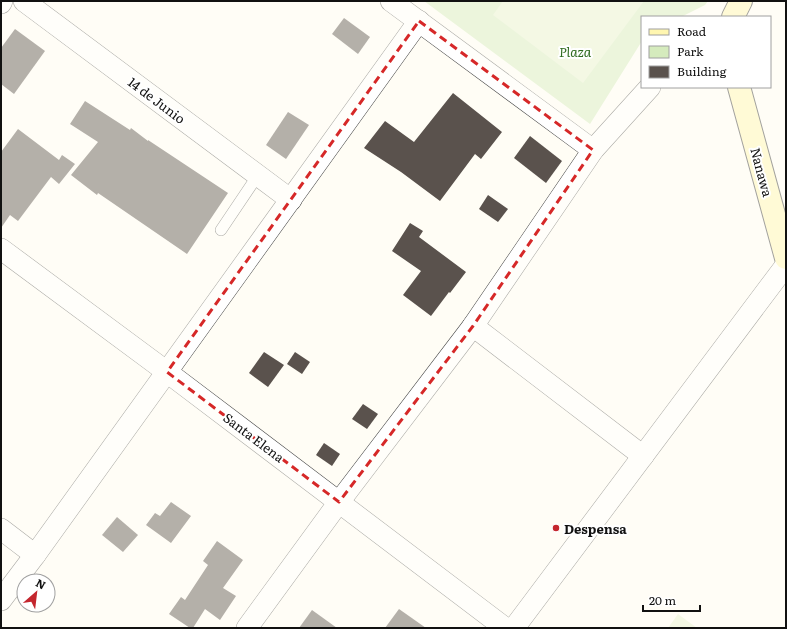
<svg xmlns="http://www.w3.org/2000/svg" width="787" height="629" font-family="Literata,serif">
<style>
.green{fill:#d5ebbd}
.pitch{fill:#e6f2cf}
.building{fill:#5a524d}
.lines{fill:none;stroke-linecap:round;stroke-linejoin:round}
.lane-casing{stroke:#444;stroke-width:12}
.street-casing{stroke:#444;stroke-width:22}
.secondary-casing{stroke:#333;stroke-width:24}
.lane{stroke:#fff;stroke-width:11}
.street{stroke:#fff;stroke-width:21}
.secondary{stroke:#fff6b0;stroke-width:22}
.marked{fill:none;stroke:#d62828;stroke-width:3;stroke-dasharray:8 5;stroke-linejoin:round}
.poi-dot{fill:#c4262e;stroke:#fff;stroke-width:1.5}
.labels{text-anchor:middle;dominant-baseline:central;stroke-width:4;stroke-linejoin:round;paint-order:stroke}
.park-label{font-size:13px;font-style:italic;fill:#2f6b1f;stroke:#fff}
.street-label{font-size:13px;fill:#111;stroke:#fff}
.poi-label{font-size:13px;font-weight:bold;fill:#111;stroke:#fff;text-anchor:start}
</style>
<rect width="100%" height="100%" fill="#fffdf5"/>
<polygon class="green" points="424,1 708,1 705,5 681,17 642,17 642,41 590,124"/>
<g class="pitch">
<polygon points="503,1 644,1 583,83 493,15"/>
<polygon points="678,614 697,628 668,628"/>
</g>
<g class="building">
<polygon points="344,18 370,37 358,54 332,34"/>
<polygon points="15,29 45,51 14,94 1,84 1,48"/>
<polygon points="453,93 502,132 481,159 475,154 440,201 401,172 364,148 385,121 414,142"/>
<polygon points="85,101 130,130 131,128 148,141 148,140 228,193 187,254 98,193 97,195 71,175 98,142 70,124"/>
<polygon points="288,112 309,125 286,159 266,145"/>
<polygon points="18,129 59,160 62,155 75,164 59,184 51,177 18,221 10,215 1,228 1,152"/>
<polygon points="530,136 562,161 546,183 514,158"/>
<polygon points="488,195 508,209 498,222 479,209"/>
<polygon points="410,223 423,231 419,237 466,272 450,293 449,292 431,316 403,295 421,271 392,251"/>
<polygon points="264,352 284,365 268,387 249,373"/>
<polygon points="295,352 310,362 302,374 287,364"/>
<polygon points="363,404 378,414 367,429 352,419"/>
<polygon points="324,443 340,454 332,466 316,455"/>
<polygon points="171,502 191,516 171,543 146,525 155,513 160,516"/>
<polygon points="117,517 138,535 123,552 102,535"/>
<polygon points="217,541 243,560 223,588 236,596 220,620 205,609 193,628 190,628 169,614 181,597 185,600 208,565 203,561"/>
<polygon points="399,609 426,628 385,628"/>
<polygon points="312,610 337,628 299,628"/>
</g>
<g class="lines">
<g class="lane-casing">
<polyline id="lane" points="221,230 258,175"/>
</g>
<g class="street-casing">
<g id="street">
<polyline points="24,1 291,200"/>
<polyline points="391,1 593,150"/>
<polyline points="1,3 2,1"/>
<polyline points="1,249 167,372 505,628"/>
<polyline points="473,326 643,456"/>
<polyline points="1,529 35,555"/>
<polyline points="1,600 35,555 419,21"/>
<polyline points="247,628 339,502 473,326 593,150 650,87"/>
<polyline points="514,628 786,265"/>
</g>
</g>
<g class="secondary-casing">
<g id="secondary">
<polyline points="733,17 741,1"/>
<polyline points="739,87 786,258"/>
</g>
</g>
<use href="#lane" class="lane"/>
<use href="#street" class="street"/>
<use href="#secondary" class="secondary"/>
</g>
<path d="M0 0H787V629H0ZM 419,21 L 593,150 L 473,326 L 339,502 L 167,372 Z" fill="#fffdf5" fill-opacity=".55" fill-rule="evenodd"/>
<path class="marked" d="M 419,21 L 593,150 L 473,326 L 339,502 L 167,372 Z"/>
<circle class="poi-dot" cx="556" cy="528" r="4"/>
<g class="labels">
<g class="park-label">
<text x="575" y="51">Plaza</text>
</g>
<g class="street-label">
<text transform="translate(157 100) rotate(37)">14 de Junio</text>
<text transform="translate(762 172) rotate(75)">Nanawa</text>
<text transform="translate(254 437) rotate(37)">Santa Elena</text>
</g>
<g class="poi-label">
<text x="564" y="528">Despensa</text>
</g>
</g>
<rect width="787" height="629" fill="none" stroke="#111111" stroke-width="4"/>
<rect x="641" y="16" width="130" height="72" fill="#ffffff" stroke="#a0a0a0"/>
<rect x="649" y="29" width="20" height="6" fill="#fff6b0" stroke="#a0a0a0"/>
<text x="677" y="36" font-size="12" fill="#111111">Road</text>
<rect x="649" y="46" width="20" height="12" fill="#d5ebbd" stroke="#a0a0a0"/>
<text x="677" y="56" font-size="12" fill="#111111">Park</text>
<rect x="649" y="66" width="20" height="12" fill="#5a524d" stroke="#a0a0a0"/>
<text x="677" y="76" font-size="12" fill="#111111">Building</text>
<g transform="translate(36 593) rotate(28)"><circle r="19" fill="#ffffff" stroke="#a0a0a0"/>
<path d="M0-3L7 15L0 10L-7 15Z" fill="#c4262e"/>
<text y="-6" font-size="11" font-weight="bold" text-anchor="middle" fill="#111111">N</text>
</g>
<path d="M643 605v6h57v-6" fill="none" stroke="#111111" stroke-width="2"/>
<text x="649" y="605" font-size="12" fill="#111111" stroke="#ffffff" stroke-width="3" paint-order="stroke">20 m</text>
</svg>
